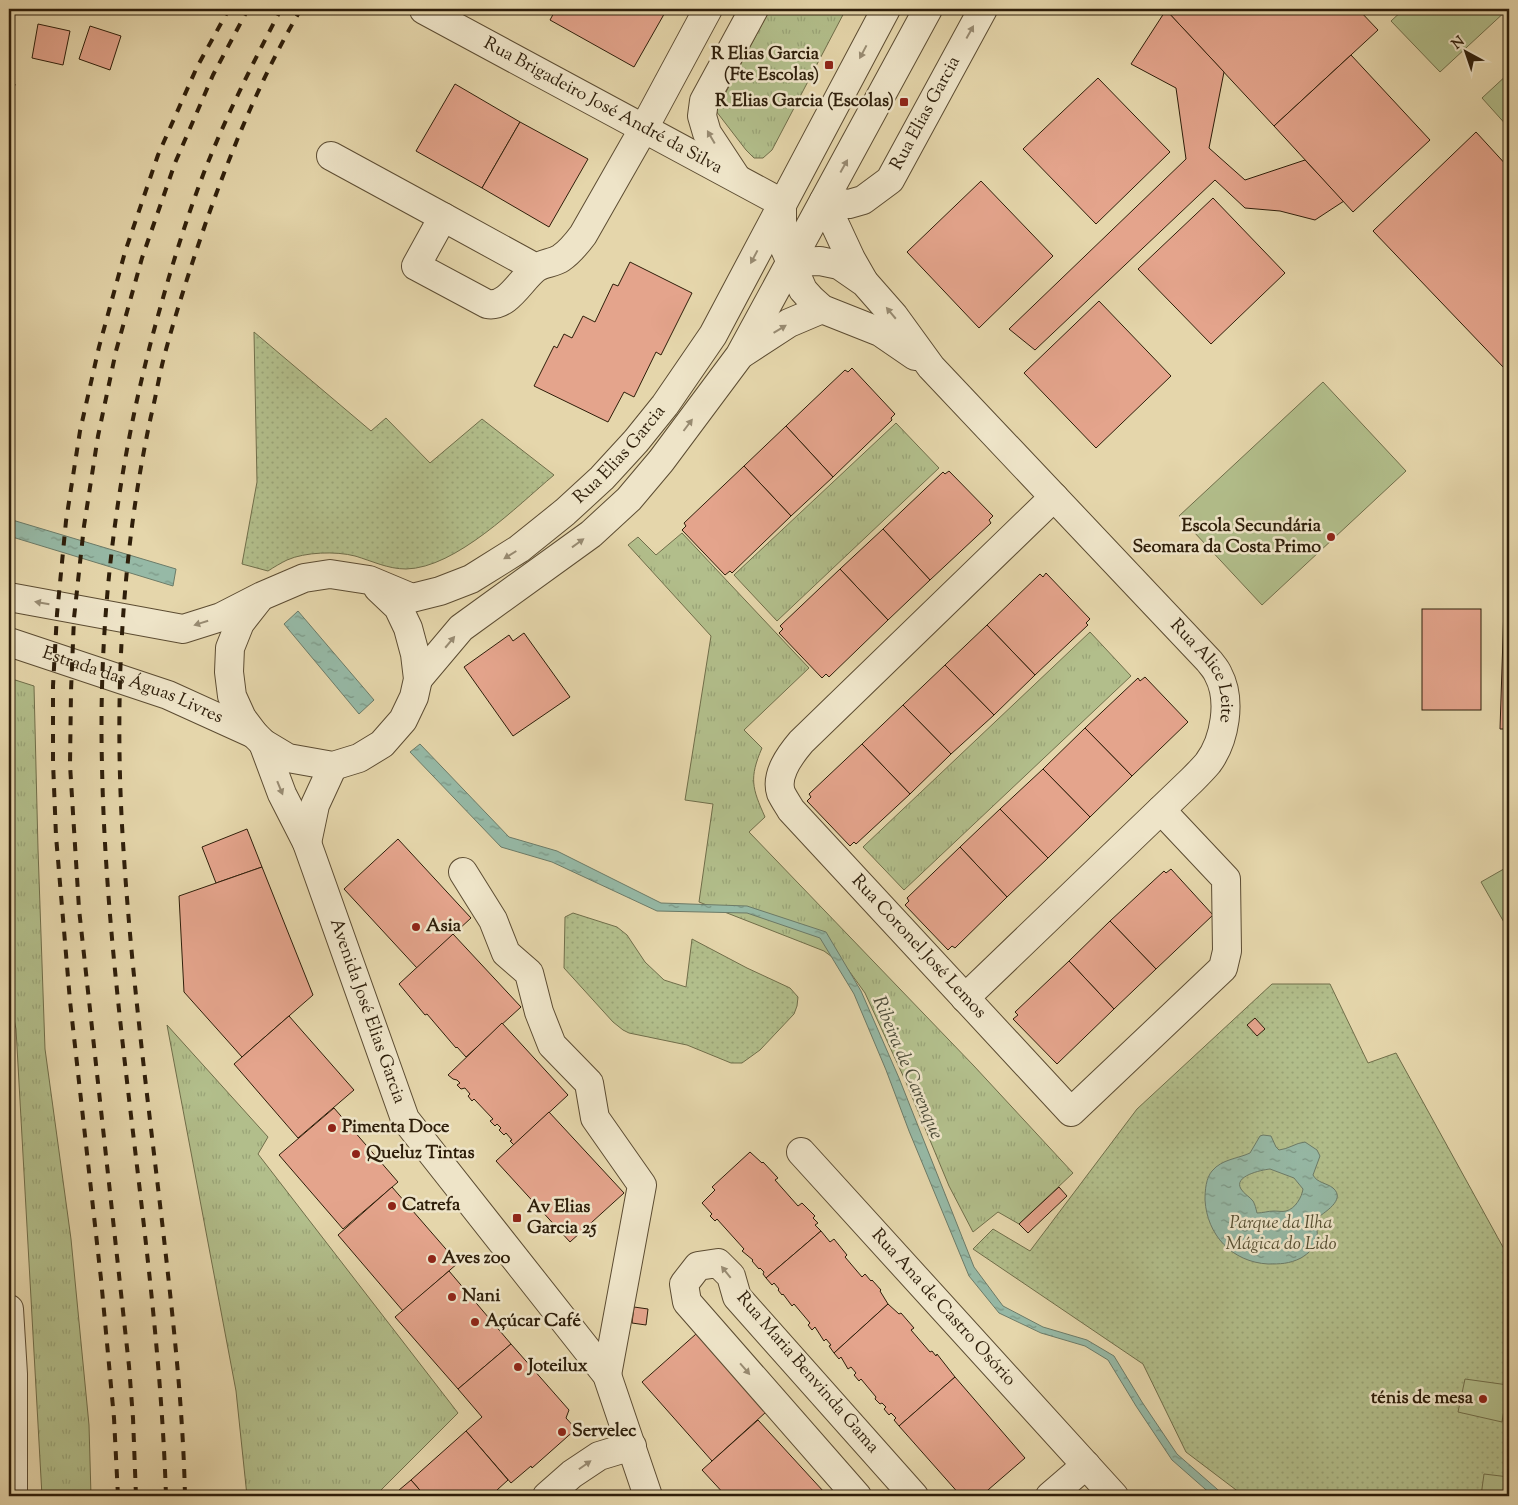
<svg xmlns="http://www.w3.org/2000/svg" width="1518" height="1505" font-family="'Sorts Mill Goudy',serif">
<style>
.grass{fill:url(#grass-tufts);stroke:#706e4a}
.park{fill:url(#park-dots);stroke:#706e4a}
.pitch{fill:#b2be8b;stroke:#706e4a}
.water{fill:url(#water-ripples);stroke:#6c7b68;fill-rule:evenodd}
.building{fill:#e4a48c;stroke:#2e1e0a}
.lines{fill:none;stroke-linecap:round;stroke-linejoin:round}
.minor-casing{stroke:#5c4c32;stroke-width:30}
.minor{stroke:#eee4c8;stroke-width:28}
.rail{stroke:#2e1e0a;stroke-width:4;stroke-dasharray:9 9;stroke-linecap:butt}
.oneway{fill:#988b72}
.poi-dot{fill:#8f2418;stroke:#eee4c8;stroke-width:2}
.labels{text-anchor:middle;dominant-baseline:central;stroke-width:5;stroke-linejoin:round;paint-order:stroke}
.poi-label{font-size:18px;font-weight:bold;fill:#2e1e0a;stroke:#eee4c8;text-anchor:start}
.street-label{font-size:18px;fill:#2e1e0a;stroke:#eee4c8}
.park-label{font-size:18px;font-style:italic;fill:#564e31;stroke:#eee4c8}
.water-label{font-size:19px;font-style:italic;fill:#4d4c39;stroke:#eee4c8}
</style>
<defs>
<pattern id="grass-tufts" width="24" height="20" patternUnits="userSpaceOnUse" patternTransform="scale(1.25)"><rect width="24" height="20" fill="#b2be8b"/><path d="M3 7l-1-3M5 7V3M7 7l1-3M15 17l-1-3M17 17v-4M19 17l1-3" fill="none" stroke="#99a377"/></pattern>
<pattern id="park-dots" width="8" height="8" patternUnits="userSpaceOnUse" patternTransform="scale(1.25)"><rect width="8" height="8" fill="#b2be8b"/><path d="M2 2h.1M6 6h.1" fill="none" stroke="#99a377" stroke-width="1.8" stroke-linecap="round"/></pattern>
<pattern id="water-ripples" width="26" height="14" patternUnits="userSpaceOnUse" patternTransform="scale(1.25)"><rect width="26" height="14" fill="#96b9a6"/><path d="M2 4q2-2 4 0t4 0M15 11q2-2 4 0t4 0" fill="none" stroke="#7b9685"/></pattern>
</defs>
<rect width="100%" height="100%" fill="#e5d6ab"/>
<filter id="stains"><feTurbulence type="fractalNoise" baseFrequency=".004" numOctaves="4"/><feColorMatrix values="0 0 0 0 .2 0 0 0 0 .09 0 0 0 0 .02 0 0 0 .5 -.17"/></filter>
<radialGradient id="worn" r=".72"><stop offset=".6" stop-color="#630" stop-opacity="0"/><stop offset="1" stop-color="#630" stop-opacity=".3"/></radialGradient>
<g class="grass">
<polygon points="770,9 846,9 772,150 763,158 754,158 746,150 716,111"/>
<polygon points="896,423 939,468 777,621 734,575"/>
<path d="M 682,533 L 809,668 L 744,730 L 762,748 C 749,778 752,788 765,817 L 749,832 L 974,1066 L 1073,1173 L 1019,1224 L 998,1212 L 973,1232 L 949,1186 L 905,1080 L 865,993 L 847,968 L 824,951 L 699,902 L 713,804 L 685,800 L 711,636 L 628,545 L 638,537 L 656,555 Z"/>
<polygon points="1090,632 1131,676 904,890 863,847"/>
<polygon points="9,678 34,686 38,849 45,1049 71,1239 89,1425 91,1496 42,1496 16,1029 9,995"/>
<polygon points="167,1025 268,1137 258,1154 458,1413 375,1496 247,1496 236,1391"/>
</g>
<g class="park">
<path d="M 254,332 L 371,431 L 386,418 L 430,463 L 482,419 L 554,475 C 517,506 456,568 406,569 C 388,569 372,561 355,556 C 336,551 305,552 287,560 C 281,563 274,567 268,571 L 242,564 L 257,482 Z"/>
<polygon points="573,913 617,927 627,935 645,962 664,980 686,987 692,939 747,968 790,988 798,997 797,1006 794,1014 760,1050 742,1063 731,1063 687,1045 629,1033 623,1030 613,1022 564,968 565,917"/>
<polygon points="1272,984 1330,984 1368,1063 1396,1053 1509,1258 1509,1496 1244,1496 1186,1452 1143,1364 973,1249 993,1229 1030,1251 1137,1109"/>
</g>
<g class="pitch">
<polygon points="1404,9 1508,9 1440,72 1391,21"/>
<polygon points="1509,73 1509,128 1482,98"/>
<polygon points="1323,382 1406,471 1262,605 1179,516"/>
<polygon points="1509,866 1509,931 1481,882"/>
<polygon points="1465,1379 1508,1385 1502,1422 1458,1412"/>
<polygon points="1484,1474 1509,1477 1509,1496 1481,1496"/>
</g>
<g class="water">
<polygon points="9,519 176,569 173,586 9,536"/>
<polygon points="298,611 374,700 359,714 284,624"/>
<polygon points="420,744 509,837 557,851 661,903 747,906 826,932 861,991 899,1078 974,1267 1003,1306 1043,1327 1087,1340 1114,1356 1142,1402 1177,1454 1225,1496 1213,1496 1172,1460 1136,1406 1108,1360 1085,1346 1041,1333 999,1313 969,1276 909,1131 886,1070 854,994 820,938 747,913 657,911 552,862 501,847 410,752"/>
<path d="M 1263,1135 L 1271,1136 L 1276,1147 L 1279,1150 C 1289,1149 1295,1143 1305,1142 L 1317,1150 L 1320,1156 L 1313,1175 C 1317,1183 1327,1183 1333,1188 C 1347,1200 1323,1213 1316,1219 C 1316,1225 1318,1232 1317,1238 C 1315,1248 1309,1253 1301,1258 C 1289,1264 1280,1264 1268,1264 C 1232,1262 1207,1235 1205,1200 C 1205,1190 1206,1178 1212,1171 C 1222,1159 1237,1159 1250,1153 L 1260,1136 ZM 1270,1169 L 1294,1178 L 1303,1189 C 1302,1197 1295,1209 1286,1211 C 1282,1212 1278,1211 1274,1211 C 1268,1211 1263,1213 1257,1213 C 1256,1209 1255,1204 1253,1201 C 1250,1197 1244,1194 1241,1189 C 1233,1176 1261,1170 1270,1169 Z"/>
</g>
<g class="building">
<polygon points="135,9 160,9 160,10 137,13"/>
<polygon points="556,9 667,9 634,67 550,20"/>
<polygon points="1165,9 1358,9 1378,30 1274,126"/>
<polygon points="1166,10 1224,72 1209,148 1245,180 1305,160 1344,201 1315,220 1280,211 1245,208 1215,180 1035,350 1009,329 1186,159 1176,88 1131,64"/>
<polygon points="38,24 70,31 63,65 32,58"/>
<polygon points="90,26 121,36 110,70 79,59"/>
<polygon points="1351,55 1430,140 1353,212 1274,126"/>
<polygon points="1098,78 1170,152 1096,224 1023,149"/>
<polygon points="9,83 15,84 10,110 9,109"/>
<polygon points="455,84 520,122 482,188 416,151"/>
<polygon points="520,122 588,159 549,227 482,188"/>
<polygon points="1476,132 1509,168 1509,364 1505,369 1373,231"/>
<polygon points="981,181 1053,256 979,328 907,252"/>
<polygon points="1213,198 1285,273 1211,344 1138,269"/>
<polygon points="630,262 692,293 661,355 656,352 634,397 624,392 608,422 534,386 554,346 557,348 564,334 572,338 583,316 595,322 613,284 618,286"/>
<polygon points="1099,301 1171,376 1096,448 1024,373"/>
<polygon points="852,368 895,414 891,418 892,420 833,477 786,426 845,370 848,372"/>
<polygon points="786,426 833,477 791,516 744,466"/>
<polygon points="744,466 791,516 732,573 730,571 725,575 682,530 686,526 684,523"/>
<polygon points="949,471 993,516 989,520 991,523 930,580 883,529 943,472 945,474"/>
<polygon points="1508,484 1509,484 1509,729 1500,729"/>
<polygon points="883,529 930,580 888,620 840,569"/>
<polygon points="840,569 888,620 829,677 826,674 822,678 779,633 783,629 780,626"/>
<polygon points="1046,573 1090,619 1086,623 1088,625 1035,675 987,625 1040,574 1043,577"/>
<rect x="1422" y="609" width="59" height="101"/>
<polygon points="987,625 1035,675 994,715 945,665"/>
<polygon points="524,633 570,697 513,736 464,667 509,635 513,641"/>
<polygon points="945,665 994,715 951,754 903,705"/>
<polygon points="1145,677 1188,722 1132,776 1085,728 1138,678 1140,681"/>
<polygon points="903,705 951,754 910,794 862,744"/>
<polygon points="1085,728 1132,776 1090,817 1043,769"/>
<polygon points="862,744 910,794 856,844 854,842 850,846 807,801 811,797 809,794"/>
<polygon points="1043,769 1090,817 1048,858 1000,809"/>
<polygon points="1000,809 1048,858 1007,897 960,847"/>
<polygon points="247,829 262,867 216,883 202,847"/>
<polygon points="398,839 471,918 417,968 344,889"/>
<polygon points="960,847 1007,897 955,948 952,946 948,950 905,905 909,901 907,898"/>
<polygon points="262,867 313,995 242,1057 184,992 179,896"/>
<polygon points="1171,869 1213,915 1156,969 1110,921 1164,871 1166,873"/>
<polygon points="1110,921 1156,969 1114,1009 1069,961"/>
<polygon points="453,934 521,1007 466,1057 457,1047 456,1048 427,1014 425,1015 399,984"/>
<polygon points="1069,961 1114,1009 1057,1064 1013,1019 1018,1015 1015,1012"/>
<polygon points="289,1016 354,1090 298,1138 234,1064"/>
<polygon points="1255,1018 1265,1029 1257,1036 1247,1025"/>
<polygon points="502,1023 568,1095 514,1145 510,1141 512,1140 506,1133 504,1135 499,1130 501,1128 497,1124 495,1126 490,1121 493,1119 474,1099 472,1101 468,1096 470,1094 465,1088 461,1089 457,1085 460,1083 457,1080 453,1079 448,1075"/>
<polygon points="334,1108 398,1182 343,1229 279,1155"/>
<polygon points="549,1112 624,1193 570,1242 496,1161"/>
<polygon points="750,1152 762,1163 763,1162 778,1178 775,1180 798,1206 802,1203 815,1216 813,1218 818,1223 815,1225 821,1231 766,1278 763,1274 764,1272 760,1268 759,1269 752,1261 753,1260 742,1251 744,1249 717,1219 715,1221 710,1216 712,1214 702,1203 715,1190 712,1187"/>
<polygon points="392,1187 458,1263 403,1311 338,1235"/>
<polygon points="1059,1187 1067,1196 1028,1233 1019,1224"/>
<polygon points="821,1231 830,1242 834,1239 847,1255 845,1257 862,1277 865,1274 871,1281 872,1280 881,1290 880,1291 888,1304 834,1353 829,1346 831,1345 826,1339 824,1341 815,1327 812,1330 808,1325 810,1323 794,1304 792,1306 783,1294 782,1295 778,1290 779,1289 774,1283 772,1285 766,1278"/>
<polygon points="449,1271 511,1344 458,1389 395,1317"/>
<polygon points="888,1304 899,1314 901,1313 914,1328 911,1330 930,1352 932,1351 936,1356 937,1354 955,1377 899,1426 894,1420 896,1418 891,1413 889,1415 884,1409 886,1407 882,1403 880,1404 875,1399 876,1397 861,1379 859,1381 854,1375 856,1373 851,1367 848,1369 841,1357 839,1359 834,1353"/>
<polygon points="634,1307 648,1309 646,1325 632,1323"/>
<polygon points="696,1334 766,1412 712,1461 642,1382"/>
<polygon points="511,1344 569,1410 566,1418 576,1429 532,1468 531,1466 511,1483 466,1431 482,1417 458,1389"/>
<polygon points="955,1377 1025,1458 981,1496 961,1496 899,1426"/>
<polygon points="758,1420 824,1492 820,1496 726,1496 702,1470"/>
<polygon points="466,1431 508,1480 497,1490 501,1494 498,1496 425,1496 411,1480"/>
<polygon points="411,1480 425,1496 392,1496"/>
</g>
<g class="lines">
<g class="minor-casing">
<g id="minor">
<path id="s1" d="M 424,9 L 424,10 L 782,203 L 782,221 L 785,249 L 803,290 L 812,300 L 822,309 L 880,332 L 915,356"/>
<polyline points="331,156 443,217"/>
<polyline points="736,177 707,133 702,116 704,101 754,9"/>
<path id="s2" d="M 824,201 L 849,204 L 863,200 L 890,180 L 983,9"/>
<polyline points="824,201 851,259 863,280"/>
<path id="s3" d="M 791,262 L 820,261 L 839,265 L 865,283 L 894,316 L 931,367 L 1209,661 C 1212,665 1216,669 1218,674 C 1232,700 1225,740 1208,763 C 1203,769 1197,775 1192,780 L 965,998"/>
<path d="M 536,268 L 443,217 L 416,266 L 487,304 C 508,308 521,279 536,268 C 543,263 554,263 561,258 C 570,252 577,243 583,235 L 644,128 L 708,9"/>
<polyline points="743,353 789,323 822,309"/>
<path id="s4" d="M 1054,497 L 801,742 C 790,755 775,775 781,793 C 784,799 788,805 791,810 L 1071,1112 L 1223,968 L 1227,951 L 1226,879 L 1161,810"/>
<path id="s5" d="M 9,597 L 183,629 L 221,617 L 262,596 L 304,578 L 330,574 L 369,580 L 412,598 L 440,591 L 471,579 L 519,549 L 565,512 L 602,478 L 636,441 L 665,405 L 713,335 L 886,9"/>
<polyline points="258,600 240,623 230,648 229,672 232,696 242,718 254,734 263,743 288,758 333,766 359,758 382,744 403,720 414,697 418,679 415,654 408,628 398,607 378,588"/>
<path id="s6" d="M 9,642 L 168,695 L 254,734"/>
<polyline points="418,679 461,628 591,534 629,499 661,461 740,355 928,9"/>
<path id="s7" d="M 263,743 L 282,794 L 307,843 L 405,1119 L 607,1375 L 648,1496"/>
<polyline points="307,843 315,805 333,766"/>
<polyline points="463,872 493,920 506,953 529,973 539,1012 552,1045 589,1083 595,1118 642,1185 607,1375"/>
<path id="s8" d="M 801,1152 L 1114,1496"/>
<polyline points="9,1309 13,1374 13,1496"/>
<polyline points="547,1496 572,1474 599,1456 632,1446"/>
<polyline points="857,1496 687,1302 684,1284 698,1266 718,1263 731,1276 737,1297 914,1496"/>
<polyline points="1050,1496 1086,1465"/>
</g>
</g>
<use href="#minor" class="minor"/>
<g class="rail">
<polyline points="118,1496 114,1418 101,1279 70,1001 56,836 53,762 53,686 57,614 66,521 80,431 99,347 125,252 158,155 197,67 229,9"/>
<polyline points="136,1496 133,1418 129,1366 79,909 70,765 71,691 74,618 84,526 98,436 116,351 142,258 175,163 213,75 248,9"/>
<path d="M 166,1496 C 158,1252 107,1011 102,766 C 98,610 118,455 161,305 C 173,262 187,217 203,175 C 225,118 253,63 281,9"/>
<path d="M 185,1496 C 183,1407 173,1318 163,1230 C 148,1101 131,972 123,842 C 114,701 121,554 151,416 C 156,396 159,376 164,357 C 176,312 190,269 205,225 C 231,151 261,77 301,9"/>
</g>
</g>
<defs><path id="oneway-solid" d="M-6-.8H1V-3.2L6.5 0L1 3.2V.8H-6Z" transform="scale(1.25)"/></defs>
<g class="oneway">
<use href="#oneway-solid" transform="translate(970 32) rotate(-61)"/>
<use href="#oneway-solid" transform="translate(863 52) rotate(118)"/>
<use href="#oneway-solid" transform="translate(711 137) rotate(-120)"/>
<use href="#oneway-solid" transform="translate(844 166) rotate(-61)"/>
<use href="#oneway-solid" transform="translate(754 257) rotate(118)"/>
<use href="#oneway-solid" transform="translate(891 313) rotate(-130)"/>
<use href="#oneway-solid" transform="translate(780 329) rotate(-31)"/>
<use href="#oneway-solid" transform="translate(688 425) rotate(-53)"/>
<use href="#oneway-solid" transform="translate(578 543) rotate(-36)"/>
<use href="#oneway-solid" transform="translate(510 555) rotate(148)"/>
<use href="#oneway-solid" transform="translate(42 603) rotate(-170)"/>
<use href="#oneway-solid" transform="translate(201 623) rotate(163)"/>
<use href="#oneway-solid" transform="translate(450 642) rotate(-50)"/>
<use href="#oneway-solid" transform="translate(280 788) rotate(68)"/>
<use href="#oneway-solid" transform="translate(726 1272) rotate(-129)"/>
<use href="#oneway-solid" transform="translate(745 1369) rotate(49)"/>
<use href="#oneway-solid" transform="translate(585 1465) rotate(-35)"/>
</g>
<g class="poi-dot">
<rect x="824" y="60" width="10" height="10" rx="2.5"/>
<rect x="899" y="97" width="10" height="10" rx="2.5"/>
<circle cx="1331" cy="537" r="5"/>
<circle cx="416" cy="927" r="5"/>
<circle cx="332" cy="1128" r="5"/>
<circle cx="356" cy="1154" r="5"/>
<circle cx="392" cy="1206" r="5"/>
<rect x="512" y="1213" width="10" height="10" rx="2.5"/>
<circle cx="432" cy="1259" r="5"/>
<circle cx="452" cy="1297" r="5"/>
<circle cx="475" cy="1322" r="5"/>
<circle cx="518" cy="1367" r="5"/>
<circle cx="1483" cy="1399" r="5"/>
<circle cx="562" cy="1432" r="5"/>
</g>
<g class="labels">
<g class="poi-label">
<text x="819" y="55" text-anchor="end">R Elias Garcia<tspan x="819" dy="21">(Fte Escolas)</tspan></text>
<text x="894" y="102" text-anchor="end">R Elias Garcia (Escolas)</text>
<text x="1321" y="527" text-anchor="end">Escola Secundária<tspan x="1321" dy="21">Seomara da Costa Primo</tspan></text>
<text x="426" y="927">Asia</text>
<text x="342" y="1128">Pimenta Doce</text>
<text x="366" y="1154">Queluz Tintas</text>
<text x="402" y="1206">Catrefa</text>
<text x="527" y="1208">Av Elias<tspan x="527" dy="21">Garcia 25</tspan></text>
<text x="442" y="1259">Aves zoo</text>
<text x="462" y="1297">Nani</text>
<text x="485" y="1322">Açúcar Café</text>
<text x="528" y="1367">Joteilux</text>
<text x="1473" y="1399" text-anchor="end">ténis de mesa</text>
<text x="572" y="1432">Servelec</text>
</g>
<g class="street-label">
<text stroke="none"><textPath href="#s1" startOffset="204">Rua Brigadeiro José André da Silva</textPath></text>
<text stroke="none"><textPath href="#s2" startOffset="149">Rua Elias Garcia</textPath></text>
<text stroke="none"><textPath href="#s5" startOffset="678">Rua Elias Garcia</textPath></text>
<text stroke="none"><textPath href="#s3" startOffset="598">Rua Alice Leite</textPath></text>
<text stroke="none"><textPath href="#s6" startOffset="131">Estrada das Águas Livres</textPath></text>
<text stroke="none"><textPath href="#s4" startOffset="616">Rua Coronel José Lemos</textPath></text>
<text stroke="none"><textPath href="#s7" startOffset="288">Avenida José Elias Garcia</textPath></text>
<text stroke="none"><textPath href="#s8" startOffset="211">Rua Ana de Castro Osório</textPath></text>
<text transform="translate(807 1373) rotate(49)">Rua Maria Benvinda Gama</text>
</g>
<g class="park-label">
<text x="1281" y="1224">Parque da Ilha<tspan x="1281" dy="21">Mágica do Lido</tspan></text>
</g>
<g class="water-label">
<text transform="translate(907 1068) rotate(67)">Ribeira de Carenque</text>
</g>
</g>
<rect width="1518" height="1505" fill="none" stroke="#e5d6ab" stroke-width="30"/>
<rect x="10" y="10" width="1498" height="1485" fill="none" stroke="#2e1e0a" stroke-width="2.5"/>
<rect x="15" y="15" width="1488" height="1475" fill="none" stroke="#2e1e0a"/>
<g transform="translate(1466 52) rotate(320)" stroke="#eee4c8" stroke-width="4" paint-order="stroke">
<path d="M0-4L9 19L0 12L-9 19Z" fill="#2e1e0a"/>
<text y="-8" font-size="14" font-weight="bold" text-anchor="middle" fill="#2e1e0a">N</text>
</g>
<rect width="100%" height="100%" filter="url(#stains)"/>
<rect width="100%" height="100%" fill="url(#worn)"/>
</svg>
